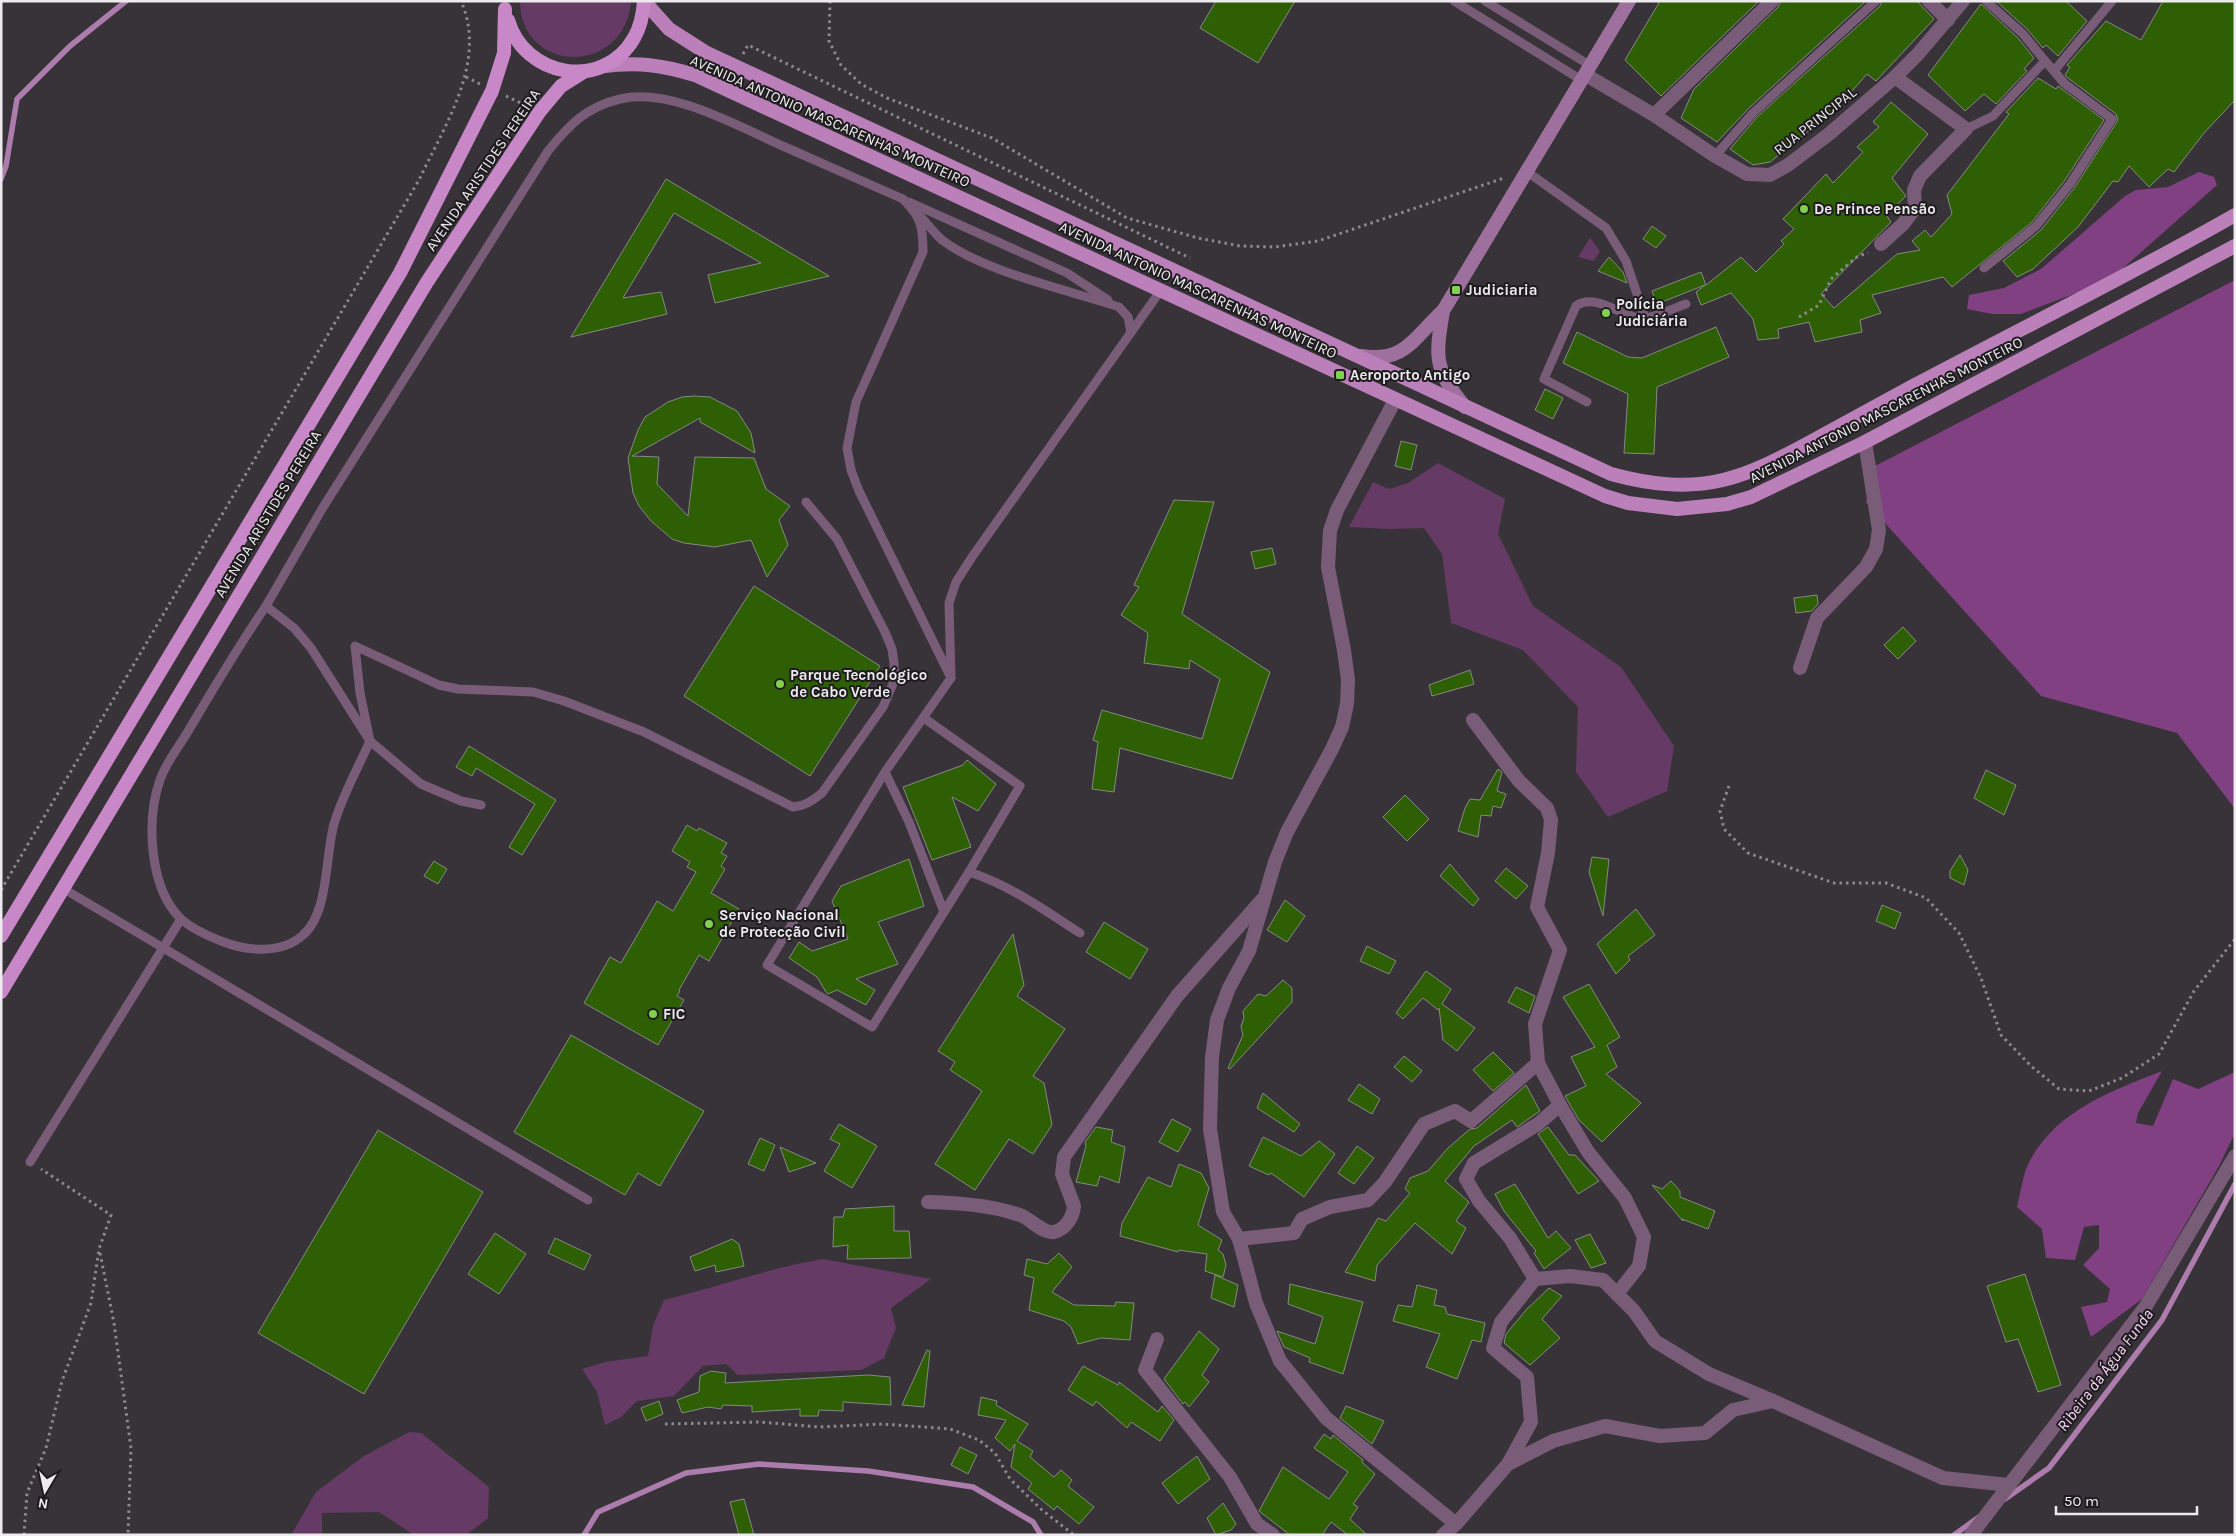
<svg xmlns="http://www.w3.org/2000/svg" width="2236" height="1536" font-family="Karla,sans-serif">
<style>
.green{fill:#653b65}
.forest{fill:#814082}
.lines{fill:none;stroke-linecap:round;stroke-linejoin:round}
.stream{stroke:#ac7cac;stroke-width:5.5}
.building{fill:#2f5f04;stroke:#858983}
.path{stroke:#8d898d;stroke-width:3;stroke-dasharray:2.5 4;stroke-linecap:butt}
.service{stroke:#795c78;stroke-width:9}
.minor{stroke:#795c78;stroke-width:14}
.secondary{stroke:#9e709d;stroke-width:14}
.primary{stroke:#bb80ba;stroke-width:14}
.trunk{stroke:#c887c7;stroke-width:14}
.poi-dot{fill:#81d050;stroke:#1e1c1e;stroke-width:2}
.labels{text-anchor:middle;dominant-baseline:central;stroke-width:4;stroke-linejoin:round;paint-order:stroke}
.street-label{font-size:15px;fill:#eeebee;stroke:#1e1c1e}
.poi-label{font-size:15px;font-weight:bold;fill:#eeebee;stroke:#1e1c1e;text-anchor:start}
.water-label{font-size:16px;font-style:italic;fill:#fad5f9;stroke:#1e1c1e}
</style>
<rect width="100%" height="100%" fill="#383338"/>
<g class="green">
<path d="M 520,1 L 631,1 C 625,77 520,74 520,1 Z"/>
<polygon points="1590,238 1600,251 1594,261 1578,257"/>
<polygon points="1438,463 1505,499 1498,534 1533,606 1621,667 1674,746 1667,791 1608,817 1576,772 1578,707 1523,650 1451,623 1442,554 1424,528 1390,529 1349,527 1373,482 1389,489 1408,483"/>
<path d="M 823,1259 L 931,1279 L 891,1308 L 896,1328 L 884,1358 L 861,1370 L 738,1375 L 726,1364 L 703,1366 L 674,1396 L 637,1401 L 621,1417 L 605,1425 L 597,1392 L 582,1369 L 605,1362 L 648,1356 L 653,1326 L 664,1300 C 717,1287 769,1268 823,1259 Z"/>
<polygon points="409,1432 421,1433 489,1487 488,1518 466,1535 414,1535 379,1512 322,1513 322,1535 291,1535 316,1492 364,1456"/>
</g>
<g class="forest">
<polygon points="2199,172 2214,177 2217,185 2121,270 2079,292 2021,314 1992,314 1967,309 1969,295 2004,288 2041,269 2125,196 2136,190 2168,187"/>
<polygon points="2235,280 2235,809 2177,733 2041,696 1866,502 1873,467"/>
<path d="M 2162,1071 L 2138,1113 L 2136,1123 L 2153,1126 L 2173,1079 L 2198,1089 L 2235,1072 L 2235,1133 L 2219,1166 L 2142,1299 L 2091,1337 L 2081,1307 L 2107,1302 L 2110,1289 L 2083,1265 L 2099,1248 L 2099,1225 L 2084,1227 L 2075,1260 L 2046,1258 L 2042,1229 L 2017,1207 C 2020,1194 2022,1181 2026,1169 C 2050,1113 2109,1092 2162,1071 Z"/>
</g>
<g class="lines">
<g class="stream">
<polyline points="1,179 6,166 17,99 70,46 126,1"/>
<polyline points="2005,1499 2049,1468 2162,1320 2235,1184"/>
<polyline points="584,1535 598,1512 686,1473 759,1464 868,1471 973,1487 1033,1522 1041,1535"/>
<polyline points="1954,1535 1979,1517"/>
</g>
</g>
<g class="building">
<polygon points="1216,1 1295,1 1258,63 1200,28"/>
<polygon points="1660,1 1759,1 1661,96 1625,60"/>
<polygon points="1781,1 1866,1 1749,108 1717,142 1681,118 1694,89 1778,7"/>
<polygon points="1882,1 1917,1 1934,19 1876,81 1867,74 1837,108 1770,162 1753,165 1730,149 1757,117 1880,6"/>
<polygon points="1996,1 2066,1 2087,21 2058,56 2046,45 2043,48 2027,29"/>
<polygon points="2163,1 2235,1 2235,100 2204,133 2174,172 2168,169 2149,187 2129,166 2118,182 2113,181 2078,227 2033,269 2017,277 2003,261 2041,230 2075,187 2118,120 2116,114 2068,78 2065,75 2070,67 2067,65 2106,21 2141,40"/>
<polygon points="1981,4 2018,38 2034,58 2024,69 2027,71 1996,104 1984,94 1965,111 1928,75"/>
<polygon points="2038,78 2056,89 2058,86 2104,120 2065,180 2032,222 1952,287 1943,277 1872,295 1881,313 1860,320 1862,332 1815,342 1809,322 1778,329 1779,338 1758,340 1753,319 1731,293 1701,305 1696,292 1705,285 1657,304 1652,291 1701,272 1706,285 1741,257 1756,272 1784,244 1781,241 1794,229 1783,219 1826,174 1833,183 1863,152 1857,147 1879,127 1873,122 1891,102 1928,134 1892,178 1906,196 1886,215 1891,222 1821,294 1834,308 1897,254 1920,250 1912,241 1925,230 1931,237 1952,214 1947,195 2009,114 2006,112"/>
<polygon points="666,179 829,276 715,303 708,275 761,263 674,213 623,298 661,292 667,314 571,337"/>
<polygon points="1652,226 1666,236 1656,248 1643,239"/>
<polygon points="1609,257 1623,272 1627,283 1598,271"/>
<polygon points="1716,327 1729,357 1657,387 1654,454 1624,453 1628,394 1563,363 1577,332 1628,357 1642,358"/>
<polygon points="1545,389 1563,398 1553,419 1535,410"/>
<polygon points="694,396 710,397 737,411 751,433 755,453 700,422 700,418 632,456 659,457 657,484 688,516 695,457 754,458 766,489 790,506 779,520 788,545 767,577 751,540 715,547 684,543 672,539 651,521 639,506 633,493 628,458 638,430 645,417 668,402 682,397"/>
<polygon points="1401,441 1417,445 1411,470 1395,466"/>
<polygon points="1174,500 1214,502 1182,614 1270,672 1232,779 1120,748 1114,792 1092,789 1098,742 1093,740 1102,710 1202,739 1220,679 1190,660 1189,669 1144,663 1148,633 1121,615 1139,587 1134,585"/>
<polygon points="1272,548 1276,564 1255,569 1251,552"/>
<polygon points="754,586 880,666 810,776 684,696"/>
<polygon points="1817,595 1818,604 1812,611 1796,613 1794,598"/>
<polygon points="1903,627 1916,641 1898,659 1884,645"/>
<polygon points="1470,670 1474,684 1432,696 1429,685"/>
<polygon points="469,746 556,800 522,855 509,847 535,804 476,768 472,776 456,767"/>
<polygon points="967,760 996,784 978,811 952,797 971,847 932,860 903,787 963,765"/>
<polygon points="1498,769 1502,772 1497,791 1506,794 1501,808 1493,806 1491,816 1481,815 1478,837 1458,831 1465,808 1470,799 1480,800"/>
<polygon points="1986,770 2016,785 2004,815 1974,798"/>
<polygon points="1405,795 1429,819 1407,841 1383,817"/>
<polygon points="687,825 697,831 699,828 727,843 721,853 727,856 721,866 725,869 711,893 739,909 709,961 699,955 679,990 680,991 677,996 684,1000 658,1045 584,1003 610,957 621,963 657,901 673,911 696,872 687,867 690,862 672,851"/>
<polygon points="1960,855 1968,870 1964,885 1950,878 1950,871"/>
<polygon points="1592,857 1609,859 1603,916 1589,872"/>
<polygon points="909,859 924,906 878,922 898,964 856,979 875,990 866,1005 837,990 828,994 826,992 817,977 789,958 799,942 812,951 848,939 832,901 841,886"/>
<polygon points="434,861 447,869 438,884 424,876"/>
<polygon points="1450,864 1479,899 1473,906 1440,876"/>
<polygon points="1506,868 1528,886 1516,899 1495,881"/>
<polygon points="1285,900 1305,916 1287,942 1267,930"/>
<polygon points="1882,905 1901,913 1895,929 1876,921"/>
<polygon points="1636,909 1655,935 1628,956 1630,960 1616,974 1597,944"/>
<polygon points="1104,922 1148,949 1130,979 1086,952"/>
<polygon points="1013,934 1024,985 1017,996 1065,1029 1033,1076 1044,1083 1052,1125 1033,1154 1009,1139 975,1190 935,1164 982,1091 950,1070 955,1062 938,1051"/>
<polygon points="1367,946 1396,961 1389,974 1360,961"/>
<polygon points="1426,971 1451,989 1442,1004 1475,1028 1457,1051 1443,1040 1439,1008 1438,1010 1423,998 1403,1019 1396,1013"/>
<polygon points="1283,980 1292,988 1292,1002 1230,1069 1228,1068 1243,1035 1241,1026 1244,1018 1243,1011 1258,994 1266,996"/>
<polygon points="1589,984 1620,1037 1607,1045 1617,1067 1606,1074 1641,1103 1602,1142 1579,1120 1565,1096 1586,1086 1571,1057 1595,1047 1563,997"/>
<polygon points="1516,987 1535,996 1529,1013 1508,1002"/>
<polygon points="571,1035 704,1111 660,1186 638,1173 625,1195 514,1132"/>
<polygon points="1493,1052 1514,1073 1493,1091 1473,1070"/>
<polygon points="1404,1056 1422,1071 1412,1082 1394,1067"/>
<polygon points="1359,1084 1380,1099 1372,1114 1348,1100"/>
<polygon points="1526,1085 1540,1111 1517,1127 1512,1120 1474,1146 1445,1181 1469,1202 1456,1221 1466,1228 1452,1254 1415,1223 1377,1265 1375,1281 1345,1272 1378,1218 1386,1221 1410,1193 1405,1189 1410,1178 1428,1171 1448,1148 1470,1129 1477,1128"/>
<polygon points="1263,1093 1300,1124 1294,1132 1257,1108"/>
<polygon points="1172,1119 1191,1129 1178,1152 1159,1142"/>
<polygon points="839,1124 877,1146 852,1188 824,1171 840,1144 830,1139"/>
<polygon points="1096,1127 1113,1130 1111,1142 1125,1147 1119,1183 1100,1176 1097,1186 1076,1182 1086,1146 1085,1142"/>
<polygon points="1548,1127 1569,1155 1575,1155 1599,1181 1578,1194 1538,1134"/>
<polygon points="378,1130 483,1192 364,1394 258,1333"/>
<polygon points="1263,1137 1301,1156 1319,1141 1335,1154 1304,1197 1271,1173 1269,1175 1249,1166"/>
<polygon points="760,1138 775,1145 764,1171 748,1164"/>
<polygon points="1357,1146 1374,1158 1354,1184 1338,1173"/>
<polygon points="780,1147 816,1163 789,1172"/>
<polygon points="1179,1164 1201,1173 1209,1188 1198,1225 1222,1240 1218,1250 1223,1254 1226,1265 1223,1277 1205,1271 1207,1254 1178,1250 1178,1252 1120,1236 1122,1223 1148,1177 1171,1187"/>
<polygon points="1671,1181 1680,1191 1680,1197 1715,1211 1708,1229 1682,1219 1683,1221 1652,1185 1662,1189"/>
<polygon points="1515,1184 1548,1238 1556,1231 1571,1248 1544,1269 1534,1253 1536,1251 1504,1211 1495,1194"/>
<polygon points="894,1206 894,1231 909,1231 911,1258 847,1259 848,1245 833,1247 834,1217 843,1217 845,1209"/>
<polygon points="495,1233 526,1254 499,1294 468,1274"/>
<polygon points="1590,1234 1606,1263 1591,1268 1575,1240"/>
<polygon points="555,1238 591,1255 584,1270 548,1253"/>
<polygon points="732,1239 739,1244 744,1266 716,1272 715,1265 695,1271 690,1257"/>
<polygon points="1059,1253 1072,1267 1052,1292 1074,1305 1115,1306 1116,1302 1134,1303 1130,1340 1101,1338 1078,1344 1071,1327 1064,1321 1029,1310 1034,1278 1024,1275 1027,1259 1047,1264"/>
<polygon points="2025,1274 2061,1385 2038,1392 2018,1339 2006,1342 1987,1286"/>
<polygon points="1215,1275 1238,1285 1234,1307 1211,1298"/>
<polygon points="1290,1284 1363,1302 1343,1374 1309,1362 1310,1358 1284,1347 1277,1331 1315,1344 1323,1317 1288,1304"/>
<polygon points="1417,1285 1437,1290 1434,1305 1445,1307 1447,1314 1485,1323 1481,1342 1472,1340 1457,1379 1426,1367 1440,1334 1393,1321 1398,1305 1412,1307"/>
<polygon points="1549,1288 1562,1296 1542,1319 1560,1338 1530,1365 1504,1343 1506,1334 1526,1310"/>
<polygon points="1199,1331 1219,1349 1202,1375 1209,1382 1189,1407 1185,1402 1183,1404 1164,1379"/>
<polygon points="927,1350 930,1351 924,1407 902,1405"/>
<polygon points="1083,1366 1118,1385 1119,1382 1158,1412 1162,1406 1174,1420 1160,1441 1131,1422 1127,1428 1096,1401 1093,1406 1068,1390"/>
<polygon points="711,1371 726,1373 725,1383 868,1375 890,1377 891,1405 843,1402 843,1411 819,1410 818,1416 800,1416 800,1409 752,1412 752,1406 723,1405 721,1409 708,1407 682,1413 677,1400 699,1392 700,1376"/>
<polygon points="981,1397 997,1401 996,1405 1028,1424 1017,1441 1033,1451 1030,1457 1054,1477 1061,1470 1072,1480 1068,1486 1094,1507 1079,1524 1057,1506 1054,1510 1028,1489 1032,1483 1011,1467 1015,1444 1010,1451 995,1438 1006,1420 978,1415"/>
<polygon points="659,1401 663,1414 646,1421 641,1408"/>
<polygon points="1346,1406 1384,1421 1372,1444 1340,1418"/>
<polygon points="1324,1434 1331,1439 1333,1435 1363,1460 1362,1462 1375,1474 1353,1504 1358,1507 1350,1519 1367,1535 1348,1535 1331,1522 1322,1535 1290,1535 1259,1511 1283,1467 1329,1499 1348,1472 1314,1448"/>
<polygon points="960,1447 977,1455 968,1474 951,1465"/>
<polygon points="1197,1456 1210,1479 1178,1504 1162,1483"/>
<polygon points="744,1499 754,1535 739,1535 730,1502"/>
<polygon points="1223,1503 1236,1524 1231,1530 1216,1535 1207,1518"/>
</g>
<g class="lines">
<g class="path">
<polyline points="830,1 829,41 841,65 861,84 887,98 992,138 1127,218 1198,238 1240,246 1275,247 1318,241 1504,178"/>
<polyline points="743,54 748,45 1190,258"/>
<polyline points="466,77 480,84"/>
<polyline points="506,96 525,105"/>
<polyline points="1799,317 1819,305 1831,279 1858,256 1868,253"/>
<polyline points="1729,786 1720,811 1724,829 1748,853 1834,883 1886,883 1926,898 1959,933 1981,978 2001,1035 2031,1066 2059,1089 2089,1091 2122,1078 2159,1054 2194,991 2235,939"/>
<path d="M 1,890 L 419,180 C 444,126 488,62 461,1"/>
<polyline points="100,1253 114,1323 131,1448 128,1535"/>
<polyline points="665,1424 760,1422 819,1427 883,1424 950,1429 979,1440 995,1453 1010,1479 1042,1510 1074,1535"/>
<polyline points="24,1535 27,1493 46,1448 62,1381 91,1303 99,1249 111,1215 41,1169"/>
</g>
<g class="service">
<polyline points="1454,1 1583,81"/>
<polyline points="1485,1 1591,66"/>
<polyline points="1986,1 2023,34 2045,61"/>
<polyline points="1966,129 1993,116 2045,61 2054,71 2112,1"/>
<polyline points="1715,156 1753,113 1876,1"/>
<polyline points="1526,171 1606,228 1626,261 1645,318"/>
<polyline points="909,202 1067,273 1108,300"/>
<path d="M 918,214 C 926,222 934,233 942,240 C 984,272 1068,290 1119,307 L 1128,317 L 1131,332"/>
<polyline points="1984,268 2036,226 2070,184 2112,119 2064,83 2054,71"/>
<path d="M 1587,402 L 1544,379 L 1576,306 C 1597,291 1625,321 1646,318 C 1659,316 1674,308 1686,304"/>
<path d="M 806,502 L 837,539 L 885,632 L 892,649 L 894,663 L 895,679 L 883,707 L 822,793 C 812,801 805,806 793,807 L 644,732 L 564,701 L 533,692 L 458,689 L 439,685 L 355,646 L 360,693 L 370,741 L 311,648 L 294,628 L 266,606 L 322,509 L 548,151 C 569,125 586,107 620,99 C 671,87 739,127 785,147 C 824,164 864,182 903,199 C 921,217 923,226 923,252 L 856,402 L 847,448 L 851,470 L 859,491 L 951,678"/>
<path d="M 266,606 C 239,645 215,686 190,728 C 181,744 166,762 160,780 C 146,820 149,888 181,919 C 192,929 208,936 221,941 C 246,951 281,955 303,935 C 329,913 325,856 334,824 C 342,796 358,768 370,741 L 421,784 L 461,801 L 481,805"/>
<polyline points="924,718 1020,786 969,872"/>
<polyline points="885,772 767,965 872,1027 944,912"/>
<polyline points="64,889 588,1200"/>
<path d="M 1080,933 C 1044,910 1010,885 969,872 L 944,912 L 909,822 L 885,772 L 951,678 L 949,603 L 956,582 L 972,557 L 1161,290"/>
<polyline points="30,1162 181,919"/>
</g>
<g class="minor">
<polyline points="1929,1 1948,20"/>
<polyline points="1586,75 1654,115 1715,156 1747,174 1770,175 1788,165 1829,134 1895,77 1918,54 1963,1"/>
<polyline points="1654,115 1772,1"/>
<polyline points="1881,244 1903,224 1915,208 1914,190 1920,176 1966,129 1895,77"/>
<polyline points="1395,400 1337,510 1330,531 1328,567 1344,650 1348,680 1347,704 1342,727 1332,749 1287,832 1275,862 1249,951 1229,988 1217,1020 1212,1057 1210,1129 1223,1212 1239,1239 1256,1303 1280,1361 1326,1418 1456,1524 1508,1464 1553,1441 1605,1426 1660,1436 1705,1433 1733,1410 1773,1401 1943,1478 2009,1485"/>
<polyline points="1800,668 1817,618 1866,567 1876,549 1879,530 1865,442"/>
<polyline points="1473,720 1519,781 1547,808 1551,820 1548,853 1537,907 1560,950 1535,1024 1538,1063 1560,1105 1588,1152 1625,1198 1644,1237 1639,1266 1617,1294"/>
<path d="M 928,1202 C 960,1203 990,1205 1020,1215 C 1031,1219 1043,1234 1054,1232 C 1066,1229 1073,1217 1074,1206 L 1062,1174 L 1064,1157 L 1177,996 L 1262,900"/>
<polyline points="1239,1239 1294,1233 1302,1219 1330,1207 1368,1200 1385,1182 1424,1124 1455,1111 1471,1121 1538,1063"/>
<polyline points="1535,1279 1510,1238 1479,1201 1466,1179 1474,1163 1538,1124 1560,1105"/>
<polyline points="1157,1339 1145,1370 1230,1477 1257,1524 1273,1535"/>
<polyline points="1508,1464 1531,1422 1527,1377 1493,1348 1501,1322 1535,1279 1570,1276 1603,1280 1634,1311 1655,1341 1709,1374 1773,1401"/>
<polyline points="1443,1535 1456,1524"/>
<polyline points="1971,1535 2146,1306 2235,1156"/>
</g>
<g class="secondary">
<path d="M 1443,311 C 1435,358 1434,369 1465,407"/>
<path d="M 1361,356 C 1406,363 1414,337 1443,311 L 1629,1"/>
</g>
<g class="primary">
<path d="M 644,1 L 669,29 L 705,52 L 1611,474 C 1648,484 1685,489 1723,480 C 1756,472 1786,455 1816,439 C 1849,421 1882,403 1915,385 C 2022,328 2130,275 2235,215"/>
<path d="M 604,66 C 639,62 661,65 695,75 L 1605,496 L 1628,503 L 1677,509 L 1727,504 L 1751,497 L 1865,442 L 2235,246"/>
</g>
<g class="trunk">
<path d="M 508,20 C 524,77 603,92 634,38 C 641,26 643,15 644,1"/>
<polyline points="1,936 400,273 492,91 504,53 505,9"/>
<polyline points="1,992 427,282 540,111 561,86 585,71"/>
</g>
</g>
<g class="poi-dot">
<circle cx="1804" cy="209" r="5"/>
<rect x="1451" y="285" width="10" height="10" rx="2.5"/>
<circle cx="1606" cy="313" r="5"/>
<rect x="1335" y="370" width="10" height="10" rx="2.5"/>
<circle cx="780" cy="684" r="5"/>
<circle cx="709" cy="924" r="5"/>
<circle cx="653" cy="1014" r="5"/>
</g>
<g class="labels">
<g class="street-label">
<text transform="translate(830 121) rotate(24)">AVENIDA ANTONIO MASCARENHAS MONTEIRO</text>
<text transform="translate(1815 121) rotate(-38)">RUA PRINCIPAL</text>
<text transform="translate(483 170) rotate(-56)">AVENIDA ARISTIDES PEREIRA</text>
<text transform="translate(1198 290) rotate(25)">AVENIDA ANTONIO MASCARENHAS MONTEIRO</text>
<text transform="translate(1886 410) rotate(-27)">AVENIDA ANTONIO MASCARENHAS MONTEIRO</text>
<text transform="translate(268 514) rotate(-59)">AVENIDA ARISTIDES PEREIRA</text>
</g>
<g class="poi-label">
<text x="1814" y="209">De Prince Pensão</text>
<text x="1466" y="290">Judiciaria</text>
<text x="1616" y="304">Polícia<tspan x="1616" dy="17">Judiciária</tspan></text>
<text x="1350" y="375">Aeroporto Antigo</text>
<text x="790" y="675">Parque Tecnológico<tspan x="790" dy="17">de Cabo Verde</tspan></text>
<text x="719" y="915">Serviço Nacional<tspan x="719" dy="17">de Protecção Civil</tspan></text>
<text x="663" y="1014">FIC</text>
</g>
<g class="water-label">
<text transform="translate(2105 1370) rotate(-53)">Ribeira da Água Funda</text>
</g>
</g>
<rect width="2236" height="1536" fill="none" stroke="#eeebee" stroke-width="5"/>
<g transform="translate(45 1491) rotate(189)" stroke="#1e1c1e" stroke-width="4" paint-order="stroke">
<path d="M0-4L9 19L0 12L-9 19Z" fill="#eeebee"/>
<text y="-8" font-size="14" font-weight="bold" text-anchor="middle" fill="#eeebee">N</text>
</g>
<path d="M2056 1506v8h141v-8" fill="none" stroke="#eeebee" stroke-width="2.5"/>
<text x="2064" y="1506" font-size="15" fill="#eeebee" stroke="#1e1c1e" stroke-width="4" paint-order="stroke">50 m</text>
</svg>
